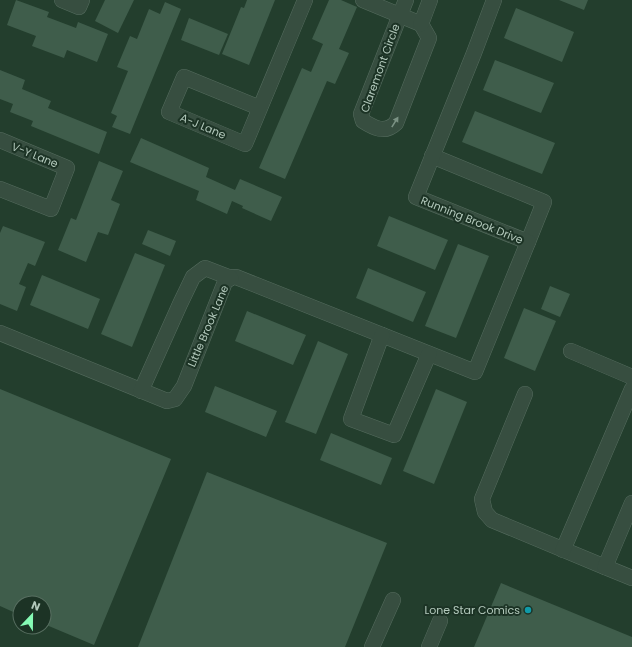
<svg xmlns="http://www.w3.org/2000/svg" width="632" height="647" font-family="Poppins,sans-serif">
<style>
.building{fill:#3f5d4b}
.lines{fill:none;stroke-linecap:round;stroke-linejoin:round}
.minor-casing{stroke:#556c5e;stroke-width:16}
.minor{stroke:#374e40;stroke-width:15}
.oneway{fill:#7b9284}
.culture-dot{fill:#0f9aa8;stroke:#1c3325;stroke-width:1.5}
.labels{text-anchor:middle;dominant-baseline:central;stroke-width:4;stroke-linejoin:round;paint-order:stroke}
.street-label{font-size:11px;fill:#b3c9bc;stroke:#1c3325}
.poi-label{font-size:11px;fill:#b3c9bc;stroke:#1c3325;text-anchor:end}
</style>
<rect width="100%" height="100%" fill="#233e2d"/>
<g class="building">
<polygon points="16,0 49,12 47,17 76,28 78,22 108,34 97,62 67,50 64,58 32,46 36,36 7,25"/>
<polygon points="105,0 134,0 118,33 95,21"/>
<polygon points="247,0 275,0 249,65 222,54 241,7 244,8"/>
<polygon points="329,0 341,0 357,7 339,49 349,53 335,84 327,81 285,179 259,168 302,68 311,72 323,44 312,39"/>
<polygon points="559,0 588,0 584,10"/>
<polygon points="165,2 181,9 130,134 112,127 117,116 111,113 128,71 117,67 130,36 137,39 149,9 160,14"/>
<polygon points="516,8 574,32 562,62 504,38"/>
<polygon points="189,18 228,34 219,55 181,40"/>
<polygon points="495,60 554,83 541,113 483,90"/>
<polygon points="0,70 25,80 22,89 51,101 48,108 107,132 99,154 31,126 33,121 10,112 13,104 0,99"/>
<polygon points="475,111 555,143 542,174 462,142"/>
<polygon points="141,138 209,168 206,177 235,190 240,179 282,197 271,221 242,208 243,206 232,201 227,214 196,200 199,191 130,162"/>
<polygon points="99,161 123,171 111,200 120,204 108,235 98,232 86,262 58,250 71,218 76,220"/>
<polygon points="389,216 448,240 435,270 377,246"/>
<polygon points="3,226 45,242 35,266 28,263 19,284 26,287 17,311 0,304 0,233"/>
<polygon points="148,230 176,241 170,256 142,244"/>
<polygon points="458,244 489,256 456,338 425,326"/>
<polygon points="135,253 165,265 132,347 101,334"/>
<polygon points="368,268 426,292 413,322 356,298"/>
<polygon points="42,275 100,299 88,329 30,305"/>
<polygon points="550,286 570,294 560,317 541,309"/>
<polygon points="524,308 556,321 535,371 504,358"/>
<polygon points="247,311 306,335 293,365 235,341"/>
<polygon points="318,341 348,354 316,434 285,422"/>
<polygon points="215,386 277,411 266,437 205,412"/>
<polygon points="0,389 171,459 94,645 44,624 44,603 20,603 20,615 0,606"/>
<polygon points="436,389 467,402 434,484 403,471"/>
<polygon points="331,433 392,458 381,485 320,460"/>
<polygon points="207,472 387,543 345,647 138,647"/>
<polygon points="501,583 632,637 632,647 474,647"/>
</g>
<g class="lines">
<g class="minor-casing">
<g id="minor">
<polyline points="62,0 79,7 82,0"/>
<path d="M 363,0 L 421,24 L 429,38 L 396,123 C 385,134 374,128 363,121 L 361,114 L 400,15 L 406,0"/>
<polyline points="421,24 430,0"/>
<polyline points="260,108 184,77 169,112 245,144 305,0"/>
<polyline points="0,140 67,168 51,209 0,189"/>
<polyline points="432,156 544,202 528,242"/>
<polyline points="0,333 167,401 175,399 184,386 225,282 232,277 236,277 475,372 528,242 416,197 474,53 494,0"/>
<polyline points="382,335 351,419 394,435 429,354"/>
<polyline points="571,351 632,377"/>
<polyline points="141,391 180,304 193,277 205,268 231,278"/>
<polyline points="525,394 482,499 485,512 492,520 605,567"/>
<polyline points="632,503 605,567 632,578"/>
<polyline points="563,550 632,389"/>
<polyline points="372,647 393,600"/>
<polyline points="429,647 440,621"/>
</g>
</g>
<use href="#minor" class="minor"/>
</g>
<defs><path id="oneway-solid" d="M-6-.8H1V-3.2L6.5 0L1 3.2V.8H-6Z"/></defs>
<use class="oneway" href="#oneway-solid" transform="translate(395 122) rotate(-58)"/>
<circle class="culture-dot" cx="528" cy="610" r="4"/>
<g class="labels">
<g class="street-label">
<text transform="translate(380 68) rotate(-70)">Claremont Circle</text>
<text transform="translate(203 126) rotate(23)">A-J Lane</text>
<text transform="translate(35 155) rotate(22)">V-Y Lane</text>
<text transform="translate(472 220) rotate(22)">Running Brook Drive</text>
<text transform="translate(208 326) rotate(-67)">Little Brook Lane</text>
</g>
<g class="poi-label">
<text x="520" y="610">Lone Star Comics</text>
</g>
</g>
<g transform="translate(32 615) rotate(22)"><circle r="19" fill="#1c3325" stroke="#586f61"/>
<path d="M0-3L7 15L0 10L-7 15Z" fill="#86fbb5"/>
<text y="-6" font-size="11" font-weight="bold" text-anchor="middle" fill="#b3c9bc">N</text>
</g>
</svg>
